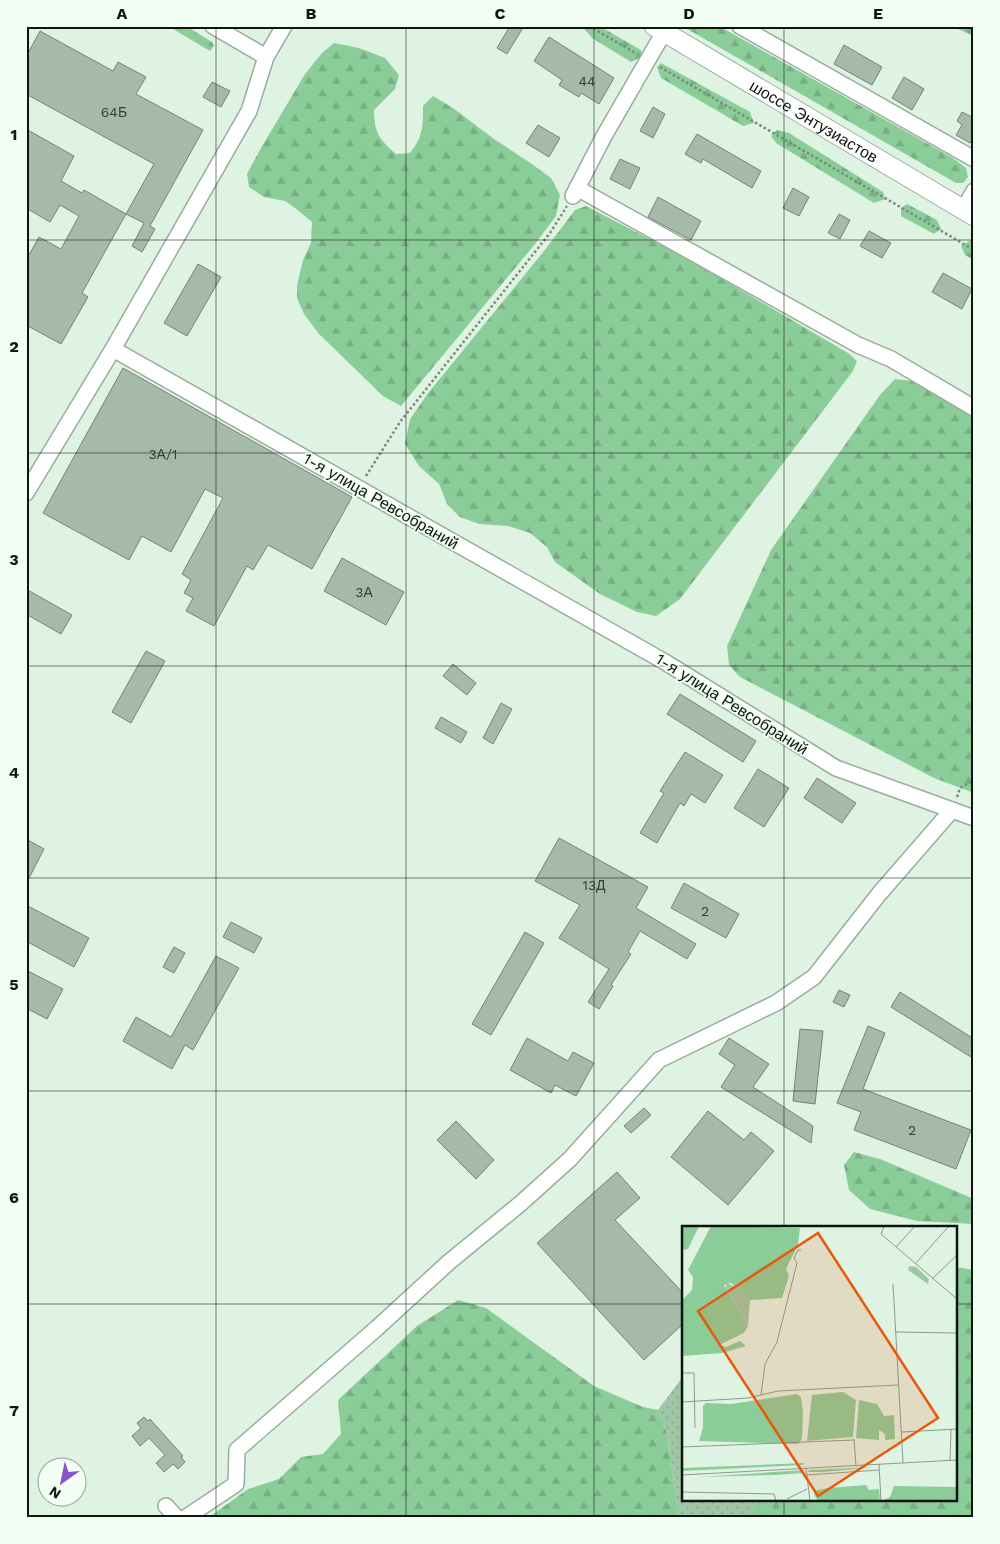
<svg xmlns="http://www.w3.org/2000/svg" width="1000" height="1544" font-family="'Work Sans',sans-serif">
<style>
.grass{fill:url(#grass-dots)}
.forest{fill:url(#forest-firs)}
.building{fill:#a7baaa;stroke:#738576}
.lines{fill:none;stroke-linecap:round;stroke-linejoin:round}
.minor-casing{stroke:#9aad9d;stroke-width:18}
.major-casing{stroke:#9aad9d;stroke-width:21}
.path{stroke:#7b887d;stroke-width:2.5;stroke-dasharray:2.5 2.5;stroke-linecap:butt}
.minor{stroke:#fff;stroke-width:15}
.major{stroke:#fff;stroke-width:19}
.grid{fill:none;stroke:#0e150f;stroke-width:1;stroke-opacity:0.55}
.labels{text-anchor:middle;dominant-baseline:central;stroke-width:4;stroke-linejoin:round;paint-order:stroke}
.number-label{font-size:14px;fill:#343e36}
.street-label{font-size:16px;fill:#0e150f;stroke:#f2fef4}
.inset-road{fill:none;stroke:#8b9a8e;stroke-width:1}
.view{fill:#e8590c;fill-opacity:0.15;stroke:#e8590c;stroke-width:2.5}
.inset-edge{fill:none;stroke:#0e150f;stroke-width:2.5}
.neatline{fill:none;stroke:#0e150f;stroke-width:2}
.grid-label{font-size:16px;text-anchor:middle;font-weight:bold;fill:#0e150f}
</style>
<defs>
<pattern id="grass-dots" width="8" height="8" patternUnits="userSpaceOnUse" patternTransform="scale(1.25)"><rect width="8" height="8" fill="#9fc6a6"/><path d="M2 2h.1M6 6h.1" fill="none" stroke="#88a98e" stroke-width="1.8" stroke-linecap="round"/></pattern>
<pattern id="forest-firs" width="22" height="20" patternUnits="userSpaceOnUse" patternTransform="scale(1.25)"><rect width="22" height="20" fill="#8bcd98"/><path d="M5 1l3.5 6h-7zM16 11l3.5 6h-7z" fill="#77af82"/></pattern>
</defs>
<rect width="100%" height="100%" fill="#dff3e2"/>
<polygon class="grass" points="684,1375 684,1500 755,1500 753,1518 679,1518 667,1433 658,1410"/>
<g class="forest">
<polygon points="168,26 186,26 212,42 214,46 210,51"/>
<polygon points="584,26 601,27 641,50 642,57 631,62 592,38 583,27"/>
<polygon points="682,26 719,26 953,158 966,168 968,177 963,183 956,183"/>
<polygon points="951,26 974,26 974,36"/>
<path d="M 334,43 L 359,48 L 385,58 L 399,75 L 395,89 L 374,110 C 374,133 380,140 396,154 L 410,153 C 423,137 423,127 423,106 L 433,96 L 453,108 L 494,139 L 529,162 L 551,178 L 560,195 L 556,216 L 535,244 L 401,406 L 383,396 L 319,334 L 304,314 L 297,298 L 297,285 L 303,260 L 311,243 L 312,222 L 295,208 L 285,201 L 264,197 L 249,187 L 247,174 L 261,148 L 305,74 L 322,53 Z"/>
<polygon points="661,63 750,112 754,123 743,126 661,78 657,67"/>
<polygon points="777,130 789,133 883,192 885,199 874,203 776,143 771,136"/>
<polygon points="907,204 937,220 941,229 934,234 901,216 901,208"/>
<polygon points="586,206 688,259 848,353 857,361 853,371 680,599 656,616 637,612 600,594 555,562 547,547 530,533 508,526 479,524 460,517 447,504 439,484 419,466 405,444 410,419 429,392 544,251 575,210"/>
<polygon points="971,240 974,242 974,260 965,255 961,246"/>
<polygon points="895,379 920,382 974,413 974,793 934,778 740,677 729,665 727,646 771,550 880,395"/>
<polygon points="854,1152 880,1159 974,1199 974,1224 917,1221 870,1209 849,1190 844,1165"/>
<polygon points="956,1267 974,1270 974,1518 753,1518 755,1500 956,1500"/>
<polygon points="458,1300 486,1308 594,1386 643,1407 658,1410 667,1433 679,1518 208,1518 248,1489 279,1479 301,1457 323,1454 341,1434 338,1400 417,1326"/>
</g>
<g class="building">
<polygon points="510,26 524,26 507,54 497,48"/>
<polygon points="40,31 113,71 118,62 146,77 136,94 203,130 150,226 155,229 142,252 132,246 144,223 126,214 154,164 26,94 26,57"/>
<polygon points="549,37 614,78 599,104 581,93 579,97 559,85 562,80 534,61"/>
<polygon points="844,45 882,67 872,85 834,64"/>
<polygon points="904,77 924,89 912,110 892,98"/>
<polygon points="212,82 230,91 221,107 203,97"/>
<polygon points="653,107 665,114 653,138 640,131"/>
<polygon points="962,112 974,118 974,136 970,143 956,135 962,125 957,121"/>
<polygon points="538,125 560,138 549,157 526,143"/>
<polygon points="26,129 74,156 61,181 82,193 84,190 126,214 82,293 88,297 61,344 26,325 26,260 39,237 61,249 79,216 60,205 50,222 26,208"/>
<polygon points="697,134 761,171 752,188 703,159 701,163 685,154"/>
<polygon points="620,159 640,168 630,189 610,179"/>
<polygon points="793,188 809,197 799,216 783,208"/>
<polygon points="658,197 701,221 691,240 648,217"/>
<polygon points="839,214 850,220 840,239 828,233"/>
<polygon points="869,231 891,243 882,258 860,246"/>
<polygon points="198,264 221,277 187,336 164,323"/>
<polygon points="943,273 972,289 962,309 932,292"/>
<polygon points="123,368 352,497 312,569 268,545 253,570 247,566 214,626 186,611 193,598 184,593 191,580 182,574 223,498 205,489 171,552 142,536 129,560 43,513"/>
<polygon points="342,558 404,592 386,625 324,591"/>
<polygon points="26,589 72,615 61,634 26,614"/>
<polygon points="146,651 165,661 131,723 112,712"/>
<polygon points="453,664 476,683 467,695 443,676"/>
<polygon points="680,694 756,741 743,762 667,714"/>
<polygon points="501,703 512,709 493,744 483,738"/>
<polygon points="441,717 467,732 461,743 435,728"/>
<polygon points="685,752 723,775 705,803 691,794 684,806 680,803 657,843 640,833 664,793 660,791"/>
<polygon points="758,769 789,788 764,827 734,808"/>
<polygon points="817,778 856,803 842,823 804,798"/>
<polygon points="559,838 648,887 636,908 696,944 687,959 640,931 628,952 631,954 611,985 613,986 599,1009 588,1002 609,969 559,938 580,905 535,881"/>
<polygon points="26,839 44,849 26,884"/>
<polygon points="684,883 739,914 726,938 671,908"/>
<polygon points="26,905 89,938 74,967 26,941"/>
<polygon points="231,922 262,938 254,953 223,937"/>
<polygon points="525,932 544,943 491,1035 472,1024"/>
<polygon points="174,947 185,953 174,973 163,967"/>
<polygon points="216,956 239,968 193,1050 185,1045 172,1069 123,1041 136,1017 171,1037"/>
<polygon points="26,970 63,989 47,1019 26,1008"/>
<polygon points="839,990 850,995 844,1007 833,1002"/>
<polygon points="900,992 974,1039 974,1059 891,1007"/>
<polygon points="868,1026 885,1033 863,1089 971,1130 956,1169 854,1130 861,1112 837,1103"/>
<polygon points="800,1029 823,1031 815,1104 793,1101"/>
<polygon points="527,1038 568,1061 573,1052 594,1063 576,1096 555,1085 551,1093 510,1070"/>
<polygon points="729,1038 769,1064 753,1087 813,1126 811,1143 721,1087 735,1065 719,1054"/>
<polygon points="644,1108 651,1115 631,1133 624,1126"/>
<polygon points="708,1111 744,1140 751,1132 774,1151 728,1205 671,1157"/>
<polygon points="456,1121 494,1160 476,1179 437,1140"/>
<polygon points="617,1172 640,1198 615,1220 684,1294 684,1323 644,1360 537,1243"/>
<polygon points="144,1417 148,1421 150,1419 183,1456 181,1457 185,1462 178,1469 173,1464 164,1472 156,1463 165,1455 149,1438 140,1446 132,1436 141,1428 137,1423"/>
</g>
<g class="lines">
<g class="minor-casing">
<g id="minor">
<polyline points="213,26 266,57"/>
<polyline points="740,26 974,159"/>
<polyline points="577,188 858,345 891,359 974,408"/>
<polyline points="573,196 604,136 664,32"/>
<polyline points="963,210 974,191"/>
<polyline points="113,349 665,662 836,768 974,818"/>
<polyline points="26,493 113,349 249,111 266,57 284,26"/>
<polyline points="166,1506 177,1518"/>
<polyline points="185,1518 236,1484 237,1450 377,1328 449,1262 520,1204 570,1159 659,1060 776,1003 814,977 879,894 952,810"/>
</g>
</g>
<g class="major-casing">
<g id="major">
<path id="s1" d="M 654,26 L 974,216"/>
</g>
</g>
<g class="path">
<polyline points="589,26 637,54"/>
<polyline points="660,67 974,250"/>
<polyline points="366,476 400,422 550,233 567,206"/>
<polyline points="957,797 960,788 974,780"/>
</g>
<use href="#minor" class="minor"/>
<use href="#major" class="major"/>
</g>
<path class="grid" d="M 216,26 L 216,1518M 406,26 L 406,1518M 594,26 L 594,1518M 784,26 L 784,1228M 26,240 L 974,240M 26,453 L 974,453M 26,666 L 974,666M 26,878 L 974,878M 26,1091 L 974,1091M 26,1304 L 684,1304M 956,1304 L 974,1304M 784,1500 L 784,1518"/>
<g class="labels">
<g class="number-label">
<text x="587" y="81">44</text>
<text x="114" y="112">64Б</text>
<text x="163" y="454">3А/1</text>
<text x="364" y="592">3А</text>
<text x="594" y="885">13Д</text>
<text x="705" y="911">2</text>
<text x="912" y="1130">2</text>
</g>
<g class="street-label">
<text stroke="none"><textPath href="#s1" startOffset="186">шоссе Энтузиастов</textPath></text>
<text transform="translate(381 501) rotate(30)">1-я улица Ревсобраний</text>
<text transform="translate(732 704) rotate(32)">1-я улица Ревсобраний</text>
</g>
</g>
<g transform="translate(682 1226)">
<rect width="275" height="275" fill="#dff3e2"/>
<path d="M 227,40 L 234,41 L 247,53 L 246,58 L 226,44 ZM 44,57 L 56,62 L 68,74 L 66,100 L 44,62 Z" fill="#9fc6a6"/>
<path d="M 0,0 L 17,0 L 6,23 L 1,24 ZM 29,0 L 118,2 L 116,19 L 104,43 L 107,50 L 100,72 L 68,74 L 49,57 L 42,59 L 66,100 L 62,107 L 37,119 L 44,121 L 58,115 L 64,120 L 40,127 L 0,130 L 0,74 L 10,64 L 11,51 L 6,44 ZM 161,166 L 174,174 L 171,211 L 125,215 L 130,169 ZM 115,168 L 119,171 L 121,186 L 120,213 L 116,218 L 17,215 L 21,202 L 21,180 L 24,177 L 49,178 ZM 177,174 L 195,178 L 202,190 L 212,189 L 213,213 L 203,214 L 203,208 L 197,204 L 197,214 L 174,212 ZM 122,237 L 121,239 L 0,245 L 1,242 ZM 194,241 L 141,246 L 126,246 L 127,244 ZM 122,244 L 121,247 L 93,249 L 17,251 ZM 184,259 L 187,264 L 197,263 L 198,275 L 136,275 L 132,268 L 132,265 L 146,262 ZM 212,260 L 275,261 L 275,275 L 200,275 L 208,271 Z" fill="#8bcd98"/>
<path class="inset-road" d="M 202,0 L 199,8 L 275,73M 214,21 L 233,0M 233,38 L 267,0M 250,53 L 275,29M 211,58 L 221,237M 214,106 L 275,107M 0,147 L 12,147 L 13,202M 79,169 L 83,138 L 95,116 L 115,37 L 112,32 L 116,24 L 119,24M 0,176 L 66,172 L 96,165 L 216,159M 220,206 L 275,203M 172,213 L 174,240M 0,221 L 172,214M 268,235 L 269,203M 197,238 L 199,275M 124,242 L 128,275M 0,249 L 275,234M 125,249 L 197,244M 0,266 L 92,268 L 94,275M 105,273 L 125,263"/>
<path class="view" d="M 136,7 L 256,192 L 136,270 L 16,85 Z"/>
<rect width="275" height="275" class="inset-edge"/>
</g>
<rect width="1000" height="1544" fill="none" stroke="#f2fef4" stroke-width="55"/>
<g transform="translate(62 1482) rotate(213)"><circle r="24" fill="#f2fef4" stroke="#97a198"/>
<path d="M0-4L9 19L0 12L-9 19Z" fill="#8654cc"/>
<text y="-8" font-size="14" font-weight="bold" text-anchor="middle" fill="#0e150f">N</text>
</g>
<rect x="28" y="28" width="944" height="1488" class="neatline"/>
<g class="grid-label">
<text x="122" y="19">A</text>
<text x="311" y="19">B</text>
<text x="500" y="19">C</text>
<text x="689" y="19">D</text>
<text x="878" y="19">E</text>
<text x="14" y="140">1</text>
<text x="14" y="352">2</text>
<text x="14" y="565">3</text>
<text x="14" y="778">4</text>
<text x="14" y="990">5</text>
<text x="14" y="1203">6</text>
<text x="14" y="1416">7</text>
</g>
</svg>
